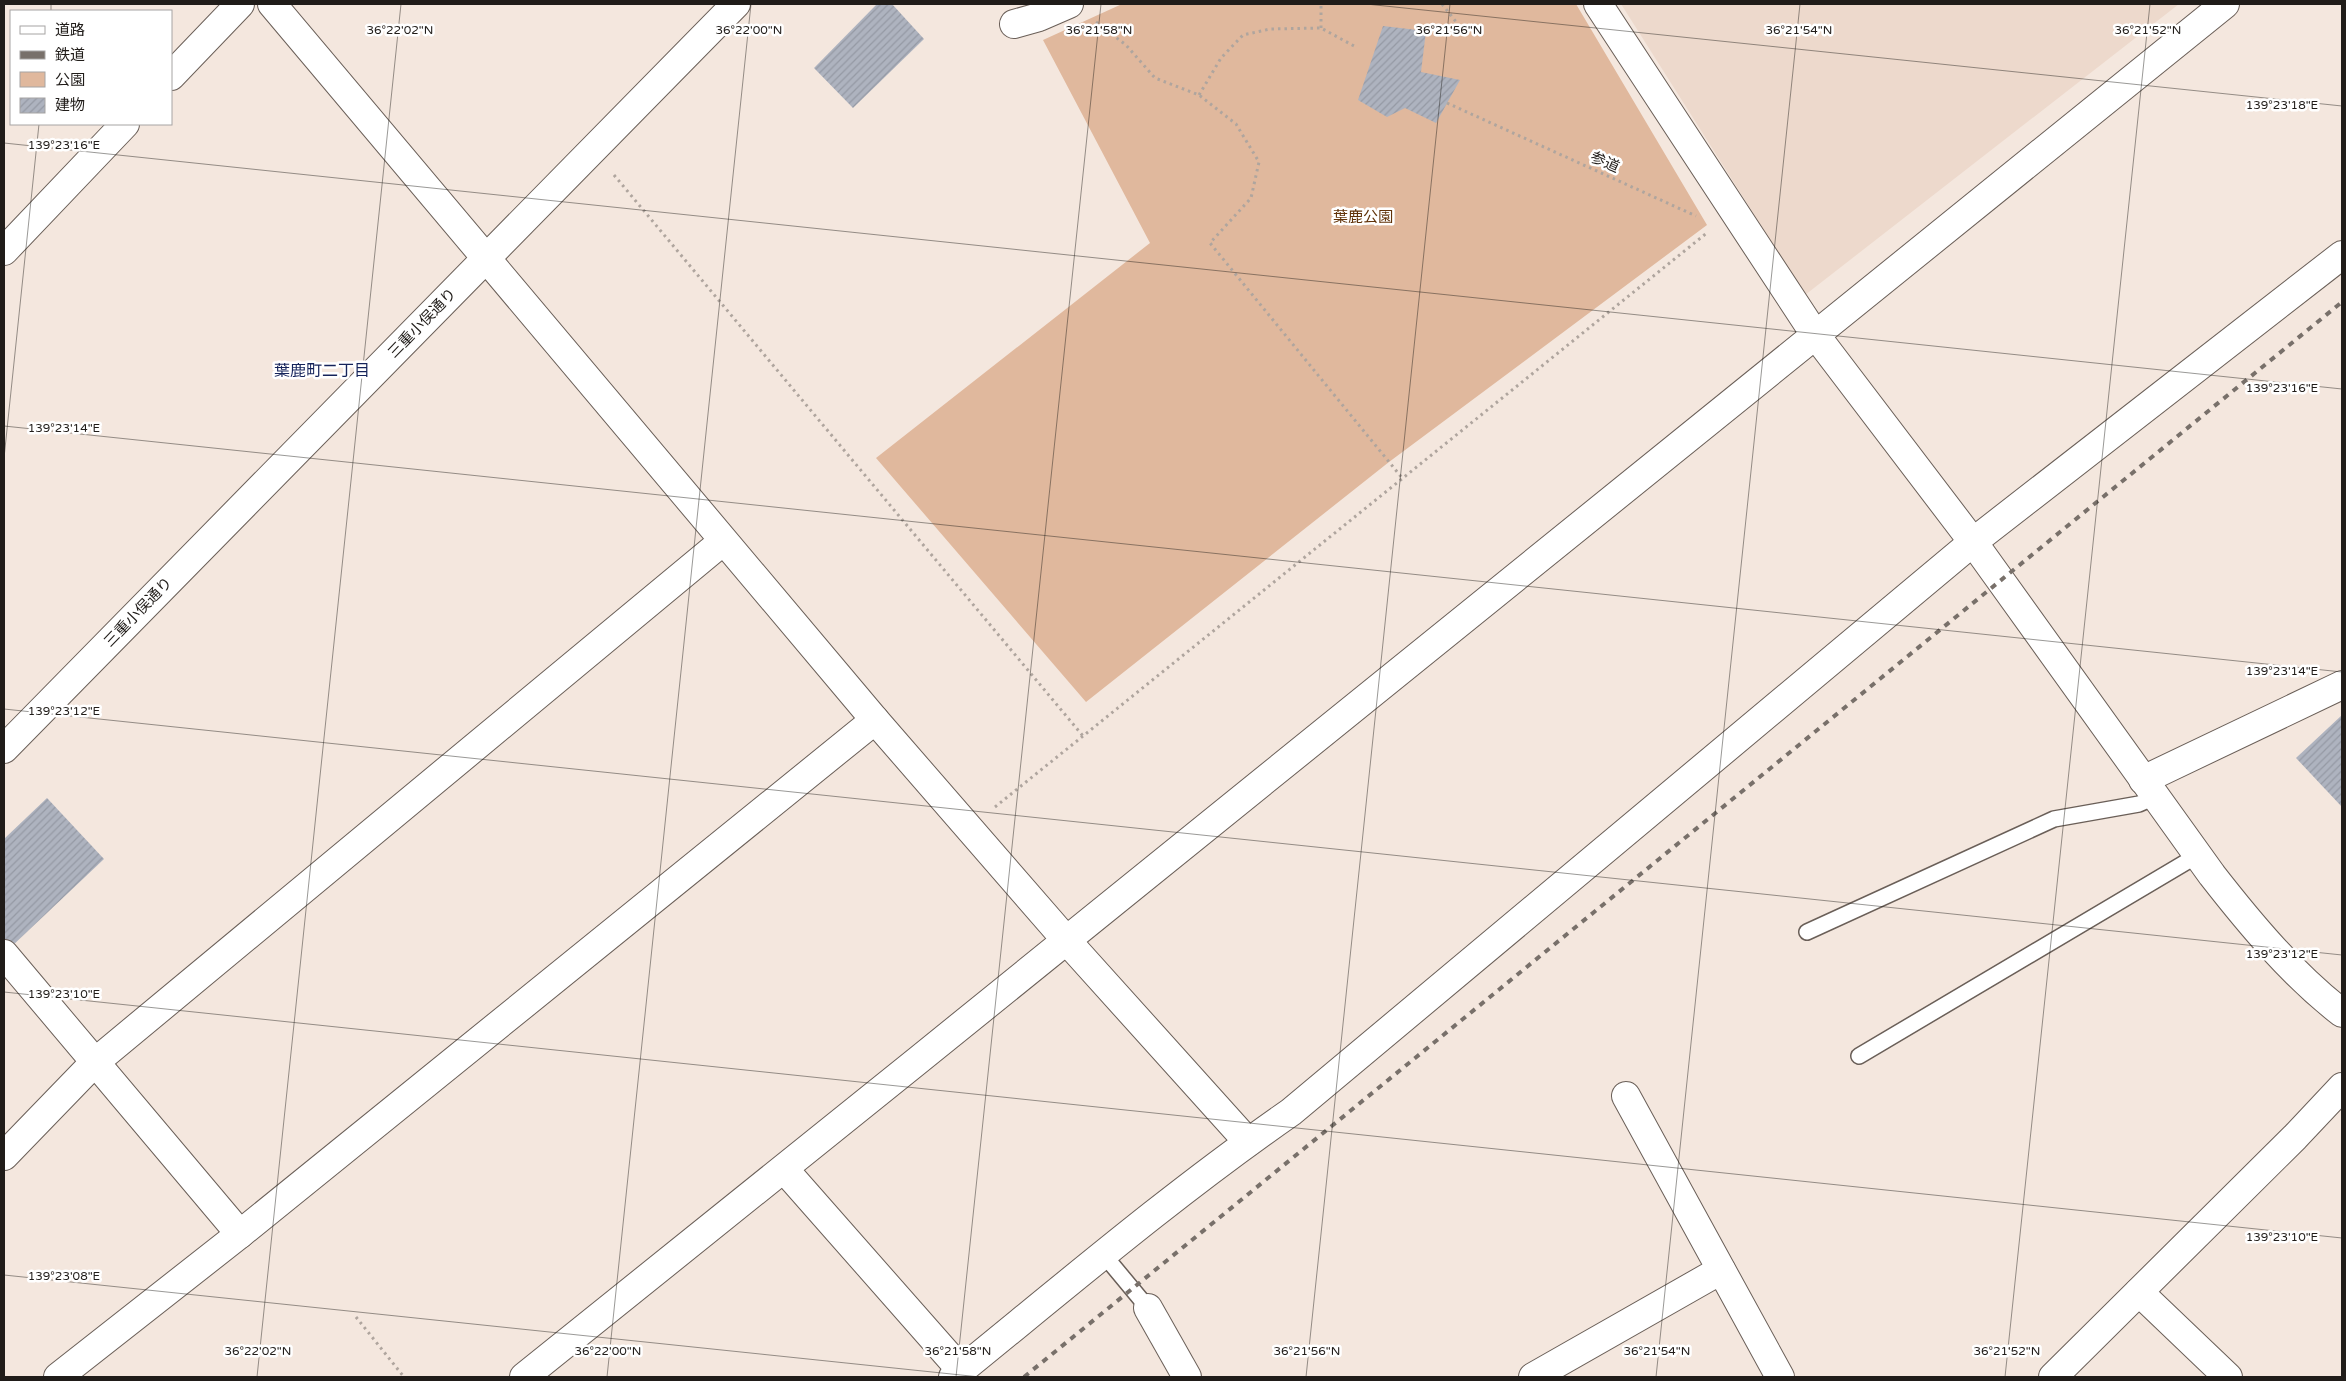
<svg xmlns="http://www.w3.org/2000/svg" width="2346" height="1381" font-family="'Varela Round','Noto Sans JP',sans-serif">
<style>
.built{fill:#edd9cc}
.park{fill:#e0b89d}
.building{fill:url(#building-hatch)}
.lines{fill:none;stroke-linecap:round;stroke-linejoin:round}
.service-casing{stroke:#6a5f58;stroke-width:18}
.minor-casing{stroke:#6a5f58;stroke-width:30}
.tertiary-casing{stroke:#6a5f58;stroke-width:30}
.path{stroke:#afa59e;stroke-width:3;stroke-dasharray:2.5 4;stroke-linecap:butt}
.service{stroke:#fff;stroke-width:15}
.minor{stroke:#fff;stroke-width:28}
.tertiary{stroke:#fff;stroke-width:28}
.rail{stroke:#78706a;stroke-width:4;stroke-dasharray:6 6;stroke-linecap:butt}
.ticks{fill:none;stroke:#201c19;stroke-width:1;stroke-opacity:0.45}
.labels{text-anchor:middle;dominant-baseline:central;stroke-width:5;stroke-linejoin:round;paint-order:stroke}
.street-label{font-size:15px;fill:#201c19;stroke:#fff}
.park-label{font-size:15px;fill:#613208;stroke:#fff}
.neighbourhood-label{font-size:16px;fill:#15235a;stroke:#fff}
.ticks-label{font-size:12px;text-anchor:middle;fill:#201c19;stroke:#fff;stroke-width:5;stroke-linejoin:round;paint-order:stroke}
</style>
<defs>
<pattern id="building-hatch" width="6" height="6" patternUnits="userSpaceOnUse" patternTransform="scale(1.25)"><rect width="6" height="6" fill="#aeb3bf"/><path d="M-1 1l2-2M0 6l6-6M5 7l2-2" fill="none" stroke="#9599a4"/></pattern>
</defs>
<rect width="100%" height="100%" fill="#f4e7de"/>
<polygon class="built" points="1621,4 2179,4 1805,295"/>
<polygon class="park" points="1122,4 1576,4 1707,225 1389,462 1086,702 876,458 1150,243 1043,40"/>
<g class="building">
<polygon points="877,4 892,4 924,39 853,108 814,68"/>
<polygon points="1383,26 1426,31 1421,72 1460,80 1436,123 1405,108 1387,117 1358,100"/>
<polygon points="2342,715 2342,807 2296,758"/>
<polygon points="47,798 104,859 11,947 4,940 4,839"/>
</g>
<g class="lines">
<g class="service-casing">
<g id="service">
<polyline points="1807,932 2054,819 2139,804 2155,797"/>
<polyline points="1859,1056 2198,855"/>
<polyline points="1104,1255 1148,1308"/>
</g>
</g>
<g class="minor-casing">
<g id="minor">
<polyline points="272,4 875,720 1067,941 1248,1142"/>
<polyline points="1014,24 1039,17 1069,4"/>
<polyline points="171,76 240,4"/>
<polyline points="4,251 125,124"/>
<polyline points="2143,780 2342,685"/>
<polyline points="4,954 240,1234"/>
<polyline points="1626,1096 1780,1377"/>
<polyline points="4,1156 94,1063 722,542"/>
<polyline points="784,1169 961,1370"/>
<polyline points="2139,1292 2228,1377"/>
<polyline points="1148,1308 1187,1377"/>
<polyline points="58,1377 240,1234 875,720"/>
<path d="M 524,1377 C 1093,922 1656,460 2225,4"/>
<path d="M 953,1377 C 1064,1287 1173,1194 1291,1112 L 1973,542 L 2342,255"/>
<polyline points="1533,1377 1721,1270"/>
</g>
</g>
<g class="tertiary-casing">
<g id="tertiary">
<path d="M 1598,4 L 1814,333 L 1973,542 L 2212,875 C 2251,925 2292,974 2342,1013"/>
<polyline points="4,749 736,4"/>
<polyline points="2053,1377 2295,1137 2342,1087"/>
</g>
</g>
<g class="path">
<polyline points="1442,4 1457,23"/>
<polyline points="1096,22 1126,45 1155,78 1199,95 1236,124 1259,162 1251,198 1210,243 1403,479"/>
<polyline points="1321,28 1321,4"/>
<polyline points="1199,95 1221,58 1243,35 1270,29 1321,28 1354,46"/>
<polyline points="1447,103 1696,216"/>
<polyline points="614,175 1083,736"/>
<polyline points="995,807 1708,232"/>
<polyline points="356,1317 404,1377"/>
</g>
<use href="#service" class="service"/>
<use href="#minor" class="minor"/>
<use href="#tertiary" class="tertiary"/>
<polyline class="rail" points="1024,1377 2342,302"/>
</g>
<path class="ticks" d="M 1366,4 L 2342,106M 51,11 L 51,4M 4,143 L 2342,389M 4,426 L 2342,672M 4,458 L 39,124M 4,709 L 2342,955M 4,992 L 2342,1238M 4,1275 L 980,1377M 257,1377 L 401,4M 607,1377 L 751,4M 956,1377 L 1101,4M 1306,1377 L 1450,4M 1656,1377 L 1800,4M 2005,1377 L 2150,4"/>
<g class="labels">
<g class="street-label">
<text transform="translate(1605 162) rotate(24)">参道</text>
<text transform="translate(422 323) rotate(-46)">三重小俣通り</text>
<text transform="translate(138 612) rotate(-46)">三重小俣通り</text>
</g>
<g class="park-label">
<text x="1363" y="217">葉鹿公園</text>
</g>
<g class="neighbourhood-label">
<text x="322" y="371">葉鹿町二丁目</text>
</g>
</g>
<g class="ticks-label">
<text x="400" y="34">36°22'02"N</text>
<text x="749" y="34">36°22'00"N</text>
<text x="1099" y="34">36°21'58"N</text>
<text x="1449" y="34">36°21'56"N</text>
<text x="1799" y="34">36°21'54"N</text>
<text x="2148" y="34">36°21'52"N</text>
<text x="2282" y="109">139°23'18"E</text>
<text x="64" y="149">139°23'16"E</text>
<text x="2282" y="392">139°23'16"E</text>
<text x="64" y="432">139°23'14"E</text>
<text x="2282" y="675">139°23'14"E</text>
<text x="64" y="715">139°23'12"E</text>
<text x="2282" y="958">139°23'12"E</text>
<text x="64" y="998">139°23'10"E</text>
<text x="2282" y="1241">139°23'10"E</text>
<text x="64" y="1280">139°23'08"E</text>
<text x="258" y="1355">36°22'02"N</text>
<text x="608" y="1355">36°22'00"N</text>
<text x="958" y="1355">36°21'58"N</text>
<text x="1307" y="1355">36°21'56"N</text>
<text x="1657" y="1355">36°21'54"N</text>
<text x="2007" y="1355">36°21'52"N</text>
</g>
<rect width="2346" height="1381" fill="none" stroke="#201c19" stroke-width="10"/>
<rect x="10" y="10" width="162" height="115" fill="#ffffff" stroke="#a6a4a3"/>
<rect x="20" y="26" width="25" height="8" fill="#ffffff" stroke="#a6a4a3"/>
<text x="55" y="35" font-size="15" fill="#201c19">道路</text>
<rect x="20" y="51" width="25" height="8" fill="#78706a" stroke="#a6a4a3"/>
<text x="55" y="60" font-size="15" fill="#201c19">鉄道</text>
<rect x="20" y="72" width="25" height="15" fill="#e0b89d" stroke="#a6a4a3"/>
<text x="55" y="85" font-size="15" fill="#201c19">公園</text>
<rect x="20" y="98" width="25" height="15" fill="url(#building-hatch)" stroke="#a6a4a3"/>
<text x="55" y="110" font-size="15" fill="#201c19">建物</text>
</svg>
